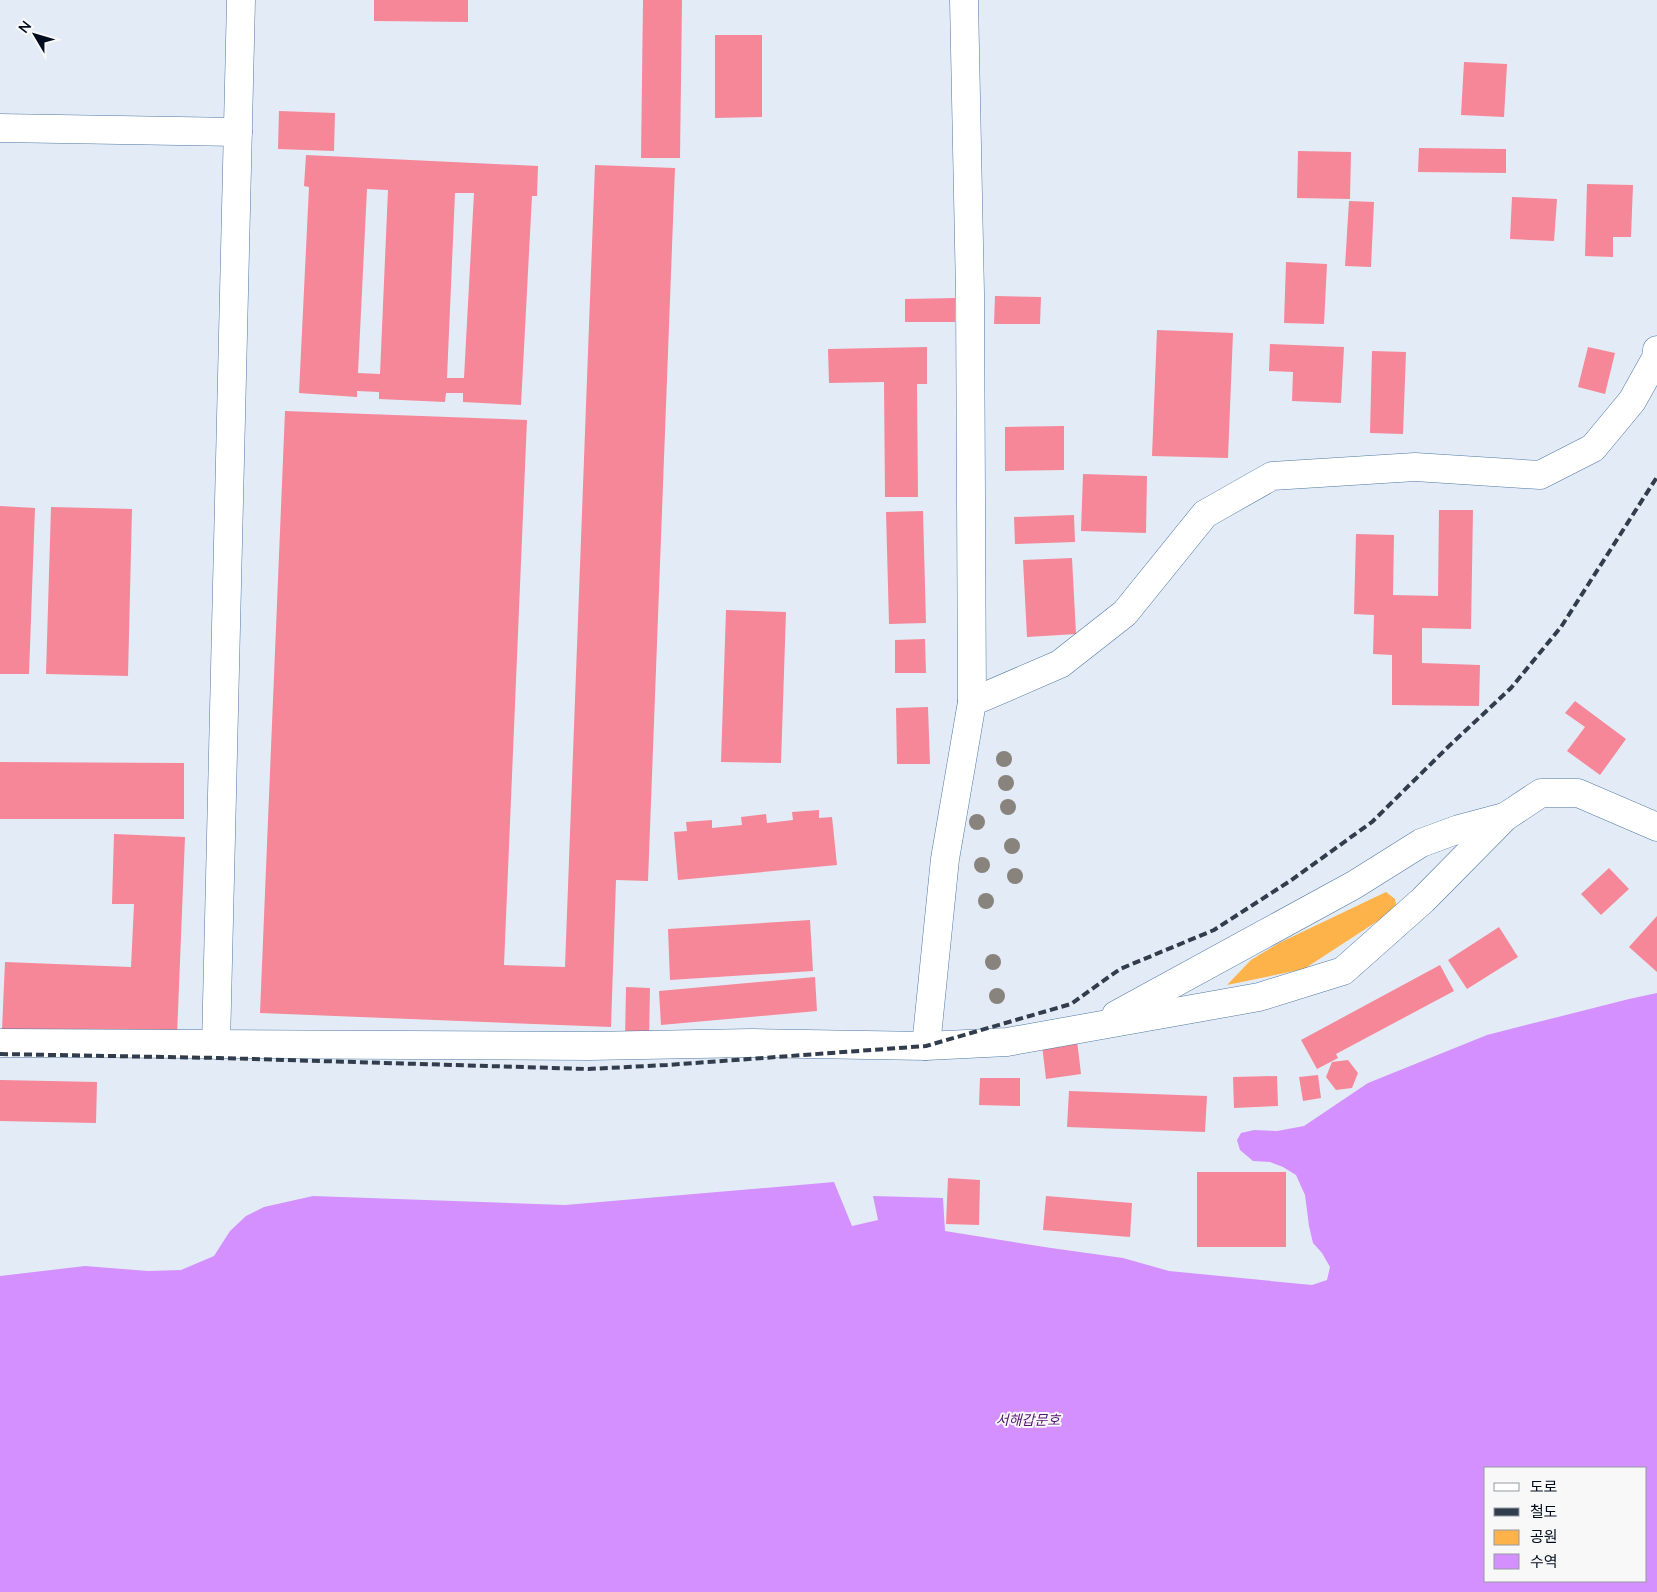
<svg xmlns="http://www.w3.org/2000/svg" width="1657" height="1592" font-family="Lato,'Noto Sans KR',sans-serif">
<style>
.green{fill:#feb24a}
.water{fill:#d490ff;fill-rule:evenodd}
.building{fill:#f58798;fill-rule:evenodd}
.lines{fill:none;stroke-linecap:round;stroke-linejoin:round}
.minor-casing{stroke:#4f78a5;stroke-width:29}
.minor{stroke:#fff;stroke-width:28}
.rail{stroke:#313d4c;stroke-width:4;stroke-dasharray:8 4;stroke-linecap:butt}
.tree{fill:#88837c}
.labels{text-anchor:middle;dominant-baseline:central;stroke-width:4;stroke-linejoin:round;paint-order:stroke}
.water-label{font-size:14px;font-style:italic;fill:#551376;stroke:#f8f8f8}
</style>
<rect width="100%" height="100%" fill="#e3ecf6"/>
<polygon class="green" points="1386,892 1395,899 1396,904 1393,911 1304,969 1227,985 1251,960 1279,943"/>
<path class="water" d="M 1657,993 L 1657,1592 L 0,1592 L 0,1276 L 85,1266 L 148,1271 L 181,1270 L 214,1256 L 230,1231 L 246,1216 L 264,1207 L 313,1196 L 565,1205 L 834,1182 L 852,1226 L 878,1220 L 873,1196 L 943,1198 L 945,1231 L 1051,1248 L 1123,1258 L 1169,1271 L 1312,1285 L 1327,1280 L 1330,1267 L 1322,1253 L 1313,1243 L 1309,1226 L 1305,1195 L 1296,1175 L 1283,1167 L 1270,1162 L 1253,1161 L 1240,1150 L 1237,1140 L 1241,1133 L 1254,1130 L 1277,1131 L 1304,1126 L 1368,1083 L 1487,1035 L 1629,999 ZM 1646,1468 L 1646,1581 L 1486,1581 L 1486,1468 Z"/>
<g class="building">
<polygon points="374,0 468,0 468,22 374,21"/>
<polygon points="643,0 682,0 680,158 641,158"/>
<polygon points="715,35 762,35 762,117 715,118"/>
<polygon points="1464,62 1507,64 1504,117 1461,115"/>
<polygon points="279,111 335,113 334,151 278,149"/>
<polygon points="1419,148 1506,149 1506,173 1418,172"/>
<polygon points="1298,151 1351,152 1350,199 1297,198"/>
<path d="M 306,155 L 538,166 L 537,196 L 532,196 L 521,405 L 463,402 L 463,393 L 446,393 L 445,402 L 379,399 L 379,392 L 357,391 L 357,397 L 299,393 L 309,187 L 304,186 ZM 367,189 L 388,190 L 380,374 L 358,373 ZM 455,193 L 474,193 L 464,378 L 447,378 Z"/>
<polygon points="595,165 675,168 648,881 616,880 611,1027 260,1013 285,411 527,420 504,965 565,967"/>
<polygon points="1587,184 1633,185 1631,237 1613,237 1613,257 1585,256"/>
<polygon points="1512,197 1557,199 1554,241 1510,239"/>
<polygon points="1349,201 1374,202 1371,267 1345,266"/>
<polygon points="1286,262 1327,264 1324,324 1284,323"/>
<polygon points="995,296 1041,297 1040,324 994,324"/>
<polygon points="955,298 955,322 905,322 905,299"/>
<polygon points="1157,330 1233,333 1228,458 1152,456"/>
<polygon points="1270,344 1344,347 1341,403 1292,401 1293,372 1269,371"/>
<polygon points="927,347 927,384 917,384 918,497 885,497 884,382 829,383 828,349"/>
<polygon points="1588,347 1615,353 1605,394 1578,387"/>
<polygon points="1372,351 1406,352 1403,434 1370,433"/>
<polygon points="1064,426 1064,470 1005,471 1005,427"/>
<polygon points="1083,474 1147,476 1146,533 1081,531"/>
<polygon points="0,506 35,508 29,674 0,674"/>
<polygon points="51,507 132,509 128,676 46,674"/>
<polygon points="1439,510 1473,510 1471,629 1422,628 1422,663 1480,665 1479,706 1392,705 1392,655 1373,654 1374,615 1354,614 1356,534 1394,535 1393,595 1438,596"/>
<polygon points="923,511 926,623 889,624 886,512"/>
<polygon points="1074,515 1075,542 1015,544 1014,517"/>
<polygon points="1072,558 1076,634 1027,637 1023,560"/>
<polygon points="726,610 786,612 781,763 721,762"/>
<polygon points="925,639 926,673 895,673 895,640"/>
<polygon points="1575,701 1626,739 1600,775 1567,751 1585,727 1565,713"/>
<polygon points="928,707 930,764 897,764 896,708"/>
<polygon points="0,762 184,763 184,819 0,819"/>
<polygon points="819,810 819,818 832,817 837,865 678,880 674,832 687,831 686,822 712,820 712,828 742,825 741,817 766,814 767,823 793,820 792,812"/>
<polygon points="114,834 185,837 177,1036 2,1030 5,962 131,967 134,904 112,904"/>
<polygon points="1609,868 1629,889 1601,915 1581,894"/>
<polygon points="1657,916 1657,972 1629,947"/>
<polygon points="810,920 813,971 670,980 668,929"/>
<polygon points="1499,927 1518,957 1467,989 1448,960"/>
<polygon points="1440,965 1454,991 1336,1054 1338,1058 1317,1069 1301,1040"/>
<polygon points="815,977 817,1011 661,1025 659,991"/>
<polygon points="626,987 650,988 649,1041 625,1040"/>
<polygon points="1077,1040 1081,1074 1046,1079 1042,1045"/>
<polygon points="1348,1060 1358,1073 1352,1088 1336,1090 1326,1077 1332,1062"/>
<polygon points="1318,1075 1321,1098 1303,1101 1299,1077"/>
<polygon points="1277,1076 1278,1106 1234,1108 1233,1077"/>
<polygon points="980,1078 1020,1078 1020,1106 979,1105"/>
<polygon points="0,1080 97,1082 96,1123 0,1121"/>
<polygon points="1069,1091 1207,1096 1205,1132 1067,1127"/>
<rect x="1197" y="1172" width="89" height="75"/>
<polygon points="948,1178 980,1180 979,1225 946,1224"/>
<polygon points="1046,1196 1132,1203 1130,1237 1043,1230"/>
</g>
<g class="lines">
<g class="minor-casing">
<g id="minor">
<polyline points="964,0 970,293 972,702"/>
<polyline points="0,128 238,132"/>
<polyline points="1116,1015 1354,885 1421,843 1459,829 1504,817"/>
<polyline points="0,1043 589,1046 752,1043 926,1046 1007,1042 1259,997 1343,971 1423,900 1505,817 1541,793 1578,793 1657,827"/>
<polyline points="216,1045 241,0"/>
<polyline points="926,1046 945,859 972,702 1060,664 1125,613 1205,514 1272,476 1415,467 1540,475 1593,448 1632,401 1656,358 1657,350"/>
</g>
</g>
<use href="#minor" class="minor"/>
<polyline class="rail" points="0,1054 219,1058 588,1069 667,1065 926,1046 1071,1004 1120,969 1214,930 1290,881 1372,822 1448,747 1511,688 1561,627 1657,477"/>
</g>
<g class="tree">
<circle cx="1004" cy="759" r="8"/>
<circle cx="1006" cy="783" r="8"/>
<circle cx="1008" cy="807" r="8"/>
<circle cx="977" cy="822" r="8"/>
<circle cx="1012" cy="846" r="8"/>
<circle cx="982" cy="865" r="8"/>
<circle cx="1015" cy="876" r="8"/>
<circle cx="986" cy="901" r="8"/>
<circle cx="993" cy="962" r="8"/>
<circle cx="997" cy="996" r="8"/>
</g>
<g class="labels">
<g class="water-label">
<text x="1028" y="1419">서해갑문호</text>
</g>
</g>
<rect x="1484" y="1467" width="162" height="115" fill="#f8f8f8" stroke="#959aa1"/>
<rect x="1494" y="1483" width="25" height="8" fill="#ffffff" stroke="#959aa1"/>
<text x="1530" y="1492" font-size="15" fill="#010d1e">도로</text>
<rect x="1494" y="1508" width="25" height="8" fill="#313d4c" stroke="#959aa1"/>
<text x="1530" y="1517" font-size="15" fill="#010d1e">철도</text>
<rect x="1494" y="1530" width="25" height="15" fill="#feb24a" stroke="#959aa1"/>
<text x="1530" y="1542" font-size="15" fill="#010d1e">공원</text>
<rect x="1494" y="1554" width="25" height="15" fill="#d490ff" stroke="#959aa1"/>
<text x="1530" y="1567" font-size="15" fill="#010d1e">수역</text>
<g transform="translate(35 35) rotate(308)" stroke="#f8f8f8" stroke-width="4" paint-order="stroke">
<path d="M0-4L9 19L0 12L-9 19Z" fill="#010d1e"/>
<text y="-8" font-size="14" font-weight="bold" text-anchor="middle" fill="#010d1e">N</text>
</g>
</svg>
